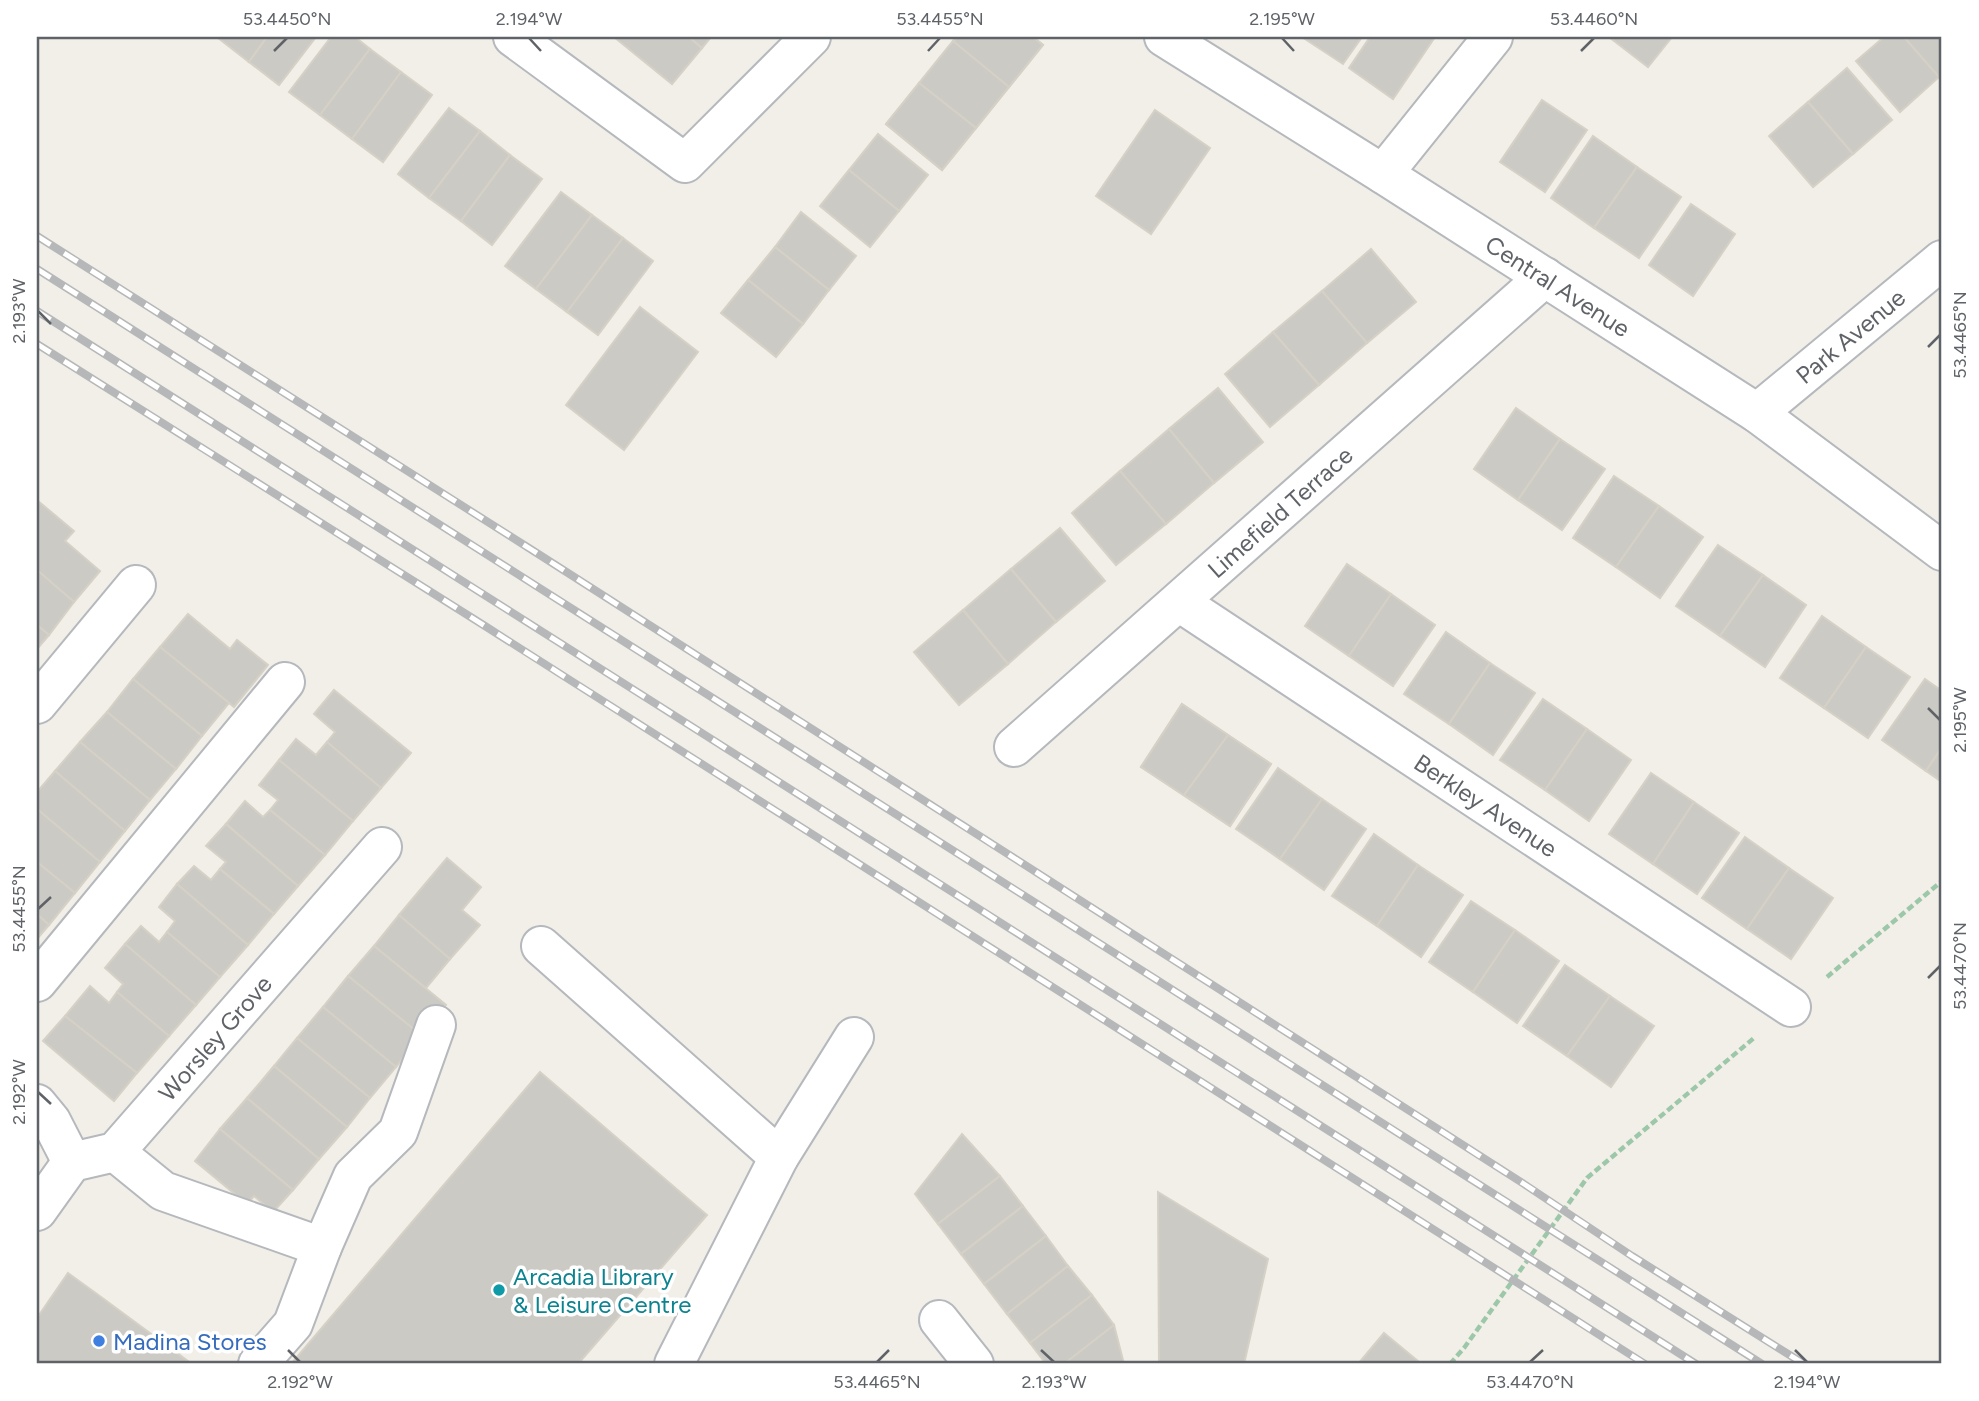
<svg xmlns="http://www.w3.org/2000/svg" width="1979" height="1401" font-family="Figtree,sans-serif">
<style>
.building{fill:#cccac5;stroke:#d6d1c6;stroke-width:2}
.lines{fill:none;stroke-linecap:round;stroke-linejoin:round}
.minor-casing{stroke:#b5b8bc;stroke-width:42}
.path{stroke:#9cc7a9;stroke-width:4.5;stroke-dasharray:7 3.5;stroke-linecap:butt}
.minor{stroke:#fff;stroke-width:38}
.rail-casing{stroke:#b6b7b8;stroke-width:8}
.rail{stroke:#fff;stroke-width:5;stroke-dasharray:16;stroke-linecap:butt}
.ticks{fill:none;stroke:#5f6368;stroke-width:2.5}
.culture-dot{fill:#0f9aa8;stroke:#fff;stroke-width:2.5}
.shop-dot{fill:#3f7fe0;stroke:#fff;stroke-width:2.5}
.labels{text-anchor:middle;dominant-baseline:central;stroke-width:7;stroke-linejoin:round;paint-order:stroke}
.street-label{font-size:24px;fill:#5f6368;stroke:#fff}
.culture-label{font-size:24px;fill:#0d838f;stroke:#fff;text-anchor:start}
.shop-label{font-size:24px;fill:#366cbe;stroke:#fff;text-anchor:start}
.neatline{fill:none;stroke:#5f6368;stroke-width:2.5}
.ticks-label{font-size:18px;text-anchor:middle;fill:#5f6368}
</style>
<rect width="100%" height="100%" fill="#f1efe8"/>
<g class="building">
<polygon points="219,37 267,37 249,62 218,38"/>
<polygon points="267,37 316,37 279,85 249,62"/>
<polygon points="331,37 355,37 370,49 320,115 289,92"/>
<polygon points="614,37 689,37 702,48 672,84"/>
<polygon points="689,37 711,37 702,48"/>
<polygon points="957,37 1033,37 1043,45 1009,87 953,41"/>
<polygon points="957,37 1033,37 1043,45 942,170 886,124"/>
<polygon points="1302,37 1362,37 1343,64"/>
<polygon points="1370,37 1435,37 1393,99 1349,68"/>
<polygon points="1609,37 1672,37 1648,67"/>
<polygon points="1884,37 1904,37 1939,77 1900,112 1856,61"/>
<polygon points="1904,37 1942,37 1942,75 1939,77"/>
<polygon points="953,41 1009,87 976,128 919,83"/>
<polygon points="370,49 401,72 352,139 320,115"/>
<polygon points="1847,68 1892,120 1853,154 1808,102"/>
<polygon points="401,72 432,95 383,162 352,139"/>
<polygon points="919,83 976,128 942,170 886,124"/>
<polygon points="1542,100 1587,130 1545,192 1500,162"/>
<polygon points="1808,102 1853,154 1813,187 1769,136"/>
<polygon points="449,108 480,131 429,198 398,174"/>
<polygon points="1155,110 1210,148 1151,234 1096,196"/>
<polygon points="480,131 510,155 461,221 429,198"/>
<polygon points="878,134 928,175 899,211 849,170"/>
<polygon points="1593,136 1637,167 1594,228 1551,198"/>
<polygon points="510,155 542,179 492,245 461,221"/>
<polygon points="1637,167 1681,197 1639,258 1594,228"/>
<polygon points="849,170 899,211 870,247 820,206"/>
<polygon points="561,192 592,215 536,289 505,266"/>
<polygon points="1691,204 1735,234 1693,296 1649,265"/>
<polygon points="801,212 856,256 829,290 775,247"/>
<polygon points="592,215 623,238 567,312 536,289"/>
<polygon points="623,238 653,261 598,335 567,312"/>
<polygon points="775,247 829,290 803,324 748,280"/>
<polygon points="1371,249 1416,302 1367,343 1322,291"/>
<polygon points="748,280 803,324 776,357 721,313"/>
<polygon points="1322,291 1367,343 1319,385 1273,332"/>
<polygon points="640,307 698,352 624,450 566,405"/>
<polygon points="1273,332 1319,385 1270,427 1225,374"/>
<polygon points="1218,388 1263,442 1214,483 1169,429"/>
<polygon points="1516,408 1560,439 1518,500 1474,469"/>
<polygon points="1169,429 1214,483 1166,524 1120,471"/>
<polygon points="1560,439 1605,469 1562,530 1518,500"/>
<polygon points="1120,471 1166,524 1116,565 1072,513"/>
<polygon points="1614,476 1659,506 1616,567 1573,538"/>
<polygon points="38,501 74,531 65,541 100,571 74,602 37,570 37,503"/>
<polygon points="1659,506 1703,537 1660,598 1616,567"/>
<polygon points="1060,528 1105,581 1056,622 1011,569"/>
<polygon points="1718,545 1763,575 1720,636 1676,606"/>
<polygon points="1347,564 1391,594 1349,656 1305,626"/>
<polygon points="1011,569 1056,622 1008,664 963,610"/>
<polygon points="37,570 74,602 49,635 37,625"/>
<polygon points="1763,575 1806,605 1765,667 1720,636"/>
<polygon points="1391,594 1435,625 1393,686 1349,656"/>
<polygon points="963,610 1008,664 959,705 914,652"/>
<polygon points="188,614 230,649 237,640 268,665 234,707 160,647"/>
<polygon points="1822,616 1866,647 1824,708 1780,678"/>
<polygon points="37,625 49,635 37,649"/>
<polygon points="1446,632 1490,663 1449,724 1404,694"/>
<polygon points="160,647 229,703 202,736 133,679"/>
<polygon points="1866,647 1910,677 1868,738 1824,708"/>
<polygon points="1490,663 1535,693 1493,755 1449,724"/>
<polygon points="133,679 202,736 176,769 107,712"/>
<polygon points="1925,679 1942,691 1942,747 1926,771 1882,740"/>
<polygon points="334,690 411,753 381,788 327,742 335,732 314,714"/>
<polygon points="1543,699 1587,729 1545,790 1500,760"/>
<polygon points="1182,704 1228,735 1184,795 1141,767"/>
<polygon points="1182,704 1271,764 1230,826 1141,767"/>
<polygon points="107,712 176,769 150,800 80,742"/>
<polygon points="1587,729 1631,760 1589,821 1545,790"/>
<polygon points="1228,735 1271,764 1230,826 1184,795"/>
<polygon points="296,739 316,755 327,742 381,788 353,821 279,760"/>
<polygon points="80,742 150,800 125,831 55,771"/>
<polygon points="1942,747 1942,782 1926,771"/>
<polygon points="279,760 353,821 325,855 270,810 278,800 259,785"/>
<polygon points="1278,768 1322,799 1280,859 1236,829"/>
<polygon points="55,771 125,831 100,862 37,809 37,792"/>
<polygon points="1651,773 1694,802 1653,864 1609,834"/>
<polygon points="1322,799 1366,829 1324,890 1280,859"/>
<polygon points="245,801 263,817 270,810 325,855 298,886 226,824"/>
<polygon points="1694,802 1739,833 1697,894 1653,864"/>
<polygon points="37,809 100,862 75,893 37,862"/>
<polygon points="226,824 298,886 274,914 220,869 226,862 206,846"/>
<polygon points="1374,834 1418,865 1377,926 1332,896"/>
<polygon points="1745,837 1789,868 1747,929 1702,898"/>
<polygon points="447,858 481,887 462,910 480,925 450,959 399,915"/>
<polygon points="37,862 75,893 49,925 37,914"/>
<polygon points="1418,865 1463,895 1421,957 1377,926"/>
<polygon points="194,866 211,880 220,869 274,914 248,945 177,884"/>
<polygon points="1789,868 1833,898 1791,959 1747,929"/>
<polygon points="177,884 248,945 220,977 167,932 175,921 159,907"/>
<polygon points="1471,901 1515,930 1473,992 1429,962"/>
<polygon points="37,914 49,925 37,939"/>
<polygon points="399,915 450,959 426,988 374,946"/>
<polygon points="141,926 159,942 167,932 220,977 196,1005 125,944"/>
<polygon points="1515,930 1559,961 1517,1023 1473,992"/>
<polygon points="125,944 196,1005 169,1036 117,992 123,984 105,968"/>
<polygon points="374,946 446,1005 421,1035 348,976"/>
<polygon points="1565,965 1610,996 1567,1056 1523,1026"/>
<polygon points="348,976 421,1035 396,1067 323,1007"/>
<polygon points="90,986 109,1003 117,992 169,1036 137,1073 65,1016"/>
<polygon points="1610,996 1654,1026 1611,1087 1567,1056"/>
<polygon points="323,1007 396,1067 370,1098 297,1038"/>
<polygon points="65,1016 137,1073 114,1101 43,1041"/>
<polygon points="297,1038 370,1098 347,1127 274,1066"/>
<polygon points="274,1066 347,1127 319,1159 247,1098"/>
<polygon points="540,1072 707,1215 578,1364 291,1364"/>
<polygon points="247,1098 319,1159 293,1190 220,1129"/>
<polygon points="220,1129 293,1190 273,1212 254,1196 247,1204 195,1161"/>
<polygon points="962,1134 1000,1176 938,1224 915,1194"/>
<polygon points="1000,1176 1023,1206 961,1254 938,1224"/>
<polygon points="1158,1192 1268,1259 1244,1364 1159,1364"/>
<polygon points="1023,1206 1046,1236 984,1284 961,1254"/>
<polygon points="1046,1236 1068,1266 1007,1314 984,1284"/>
<polygon points="1068,1266 1092,1295 1030,1343 1007,1314"/>
<polygon points="68,1273 97,1294 192,1364 37,1364 37,1318"/>
<polygon points="1092,1295 1114,1325 1064,1364 1046,1364 1030,1343"/>
<polygon points="1114,1325 1124,1364 1064,1364"/>
<polygon points="1384,1333 1418,1361 1415,1364 1358,1364"/>
</g>
<g class="lines">
<g class="minor-casing">
<g id="minor">
<polyline points="513,37 685,163 811,37"/>
<path id="s1" d="M 1164,37 L 1383,174 L 1757,413 L 1942,551"/>
<polyline points="1383,174 1493,37"/>
<path id="s2" d="M 1757,413 L 1942,260"/>
<path id="s3" d="M 1179,602 L 1791,1007"/>
<polyline points="37,704 136,585"/>
<path id="s4" d="M 1014,747 L 1545,277"/>
<polyline points="541,946 779,1157"/>
<polyline points="37,982 285,682"/>
<polyline points="37,1104 51,1121 72,1162"/>
<polyline points="115,1152 163,1191 322,1247 353,1176 398,1132 436,1025"/>
<path id="s5" d="M 37,1211 L 72,1162 L 115,1152 L 382,847"/>
<polyline points="939,1320 974,1364"/>
<polyline points="258,1364 293,1324 322,1247"/>
<polyline points="674,1364 779,1157 854,1037"/>
</g>
</g>
<g class="path">
<polyline points="1827,977 1942,881"/>
<polyline points="1450,1364 1464,1348 1587,1178 1754,1038"/>
</g>
<use href="#minor" class="minor"/>
<g class="rail-casing">
<g id="rail">
<polyline points="37,236 532,550 1524,1184 1632,1256 1804,1364"/>
<polyline points="37,269 1762,1364"/>
<polyline points="37,311 1696,1364"/>
<polyline points="37,344 485,626 1645,1364"/>
</g>
</g>
<use href="#rail" class="rail"/>
</g>
<path class="ticks" d="M 529,38 L 541,51M 1282,38 L 1294,51M 274,51 L 287,38M 928,51 L 940,38M 1581,51 L 1594,38M 38,311 L 51,324M 1928,347 L 1940,335M 1928,708 L 1940,720M 38,909 L 51,897M 1928,978 L 1940,966M 38,1092 L 51,1104M 288,1350 L 300,1362M 1041,1350 L 1054,1362M 1795,1350 L 1807,1362M 877,1362 L 889,1350M 1530,1362 L 1543,1350"/>
<circle class="culture-dot" cx="499" cy="1290" r="7"/>
<circle class="shop-dot" cx="99" cy="1341" r="7"/>
<g class="labels">
<g class="street-label">
<text stroke="none"><textPath href="#s1" startOffset="466">Central Avenue</textPath></text>
<text stroke="none"><textPath href="#s2" startOffset="121">Park Avenue</textPath></text>
<text stroke="none"><textPath href="#s4" startOffset="355">Limefield Terrace</textPath></text>
<text stroke="none"><textPath href="#s3" startOffset="368">Berkley Avenue</textPath></text>
<text stroke="none"><textPath href="#s5" startOffset="256">Worsley Grove</textPath></text>
</g>
<g class="culture-label">
<text x="513" y="1276">Arcadia Library<tspan x="513" dy="28">&amp; Leisure Centre</tspan></text>
</g>
<g class="shop-label">
<text x="113" y="1341">Madina Stores</text>
</g>
</g>
<rect width="1979" height="1401" fill="none" stroke="#ffffff" stroke-width="77"/>
<rect x="38" y="38" width="1902" height="1324" class="neatline"/>
<g class="ticks-label">
<text x="287" y="25">53.4450°N</text>
<text x="529" y="25">2.194°W</text>
<text x="940" y="25">53.4455°N</text>
<text x="1282" y="25">2.195°W</text>
<text x="1594" y="25">53.4460°N</text>
<text transform="translate(19 311) rotate(-90)" y="6">2.193°W</text>
<text transform="translate(1960 335) rotate(-90)" y="6">53.4465°N</text>
<text transform="translate(1960 720) rotate(-90)" y="6">2.195°W</text>
<text transform="translate(19 909) rotate(-90)" y="6">53.4455°N</text>
<text transform="translate(1960 966) rotate(-90)" y="6">53.4470°N</text>
<text transform="translate(19 1092) rotate(-90)" y="6">2.192°W</text>
<text x="300" y="1388">2.192°W</text>
<text x="877" y="1388">53.4465°N</text>
<text x="1054" y="1388">2.193°W</text>
<text x="1530" y="1388">53.4470°N</text>
<text x="1807" y="1388">2.194°W</text>
</g>
</svg>
